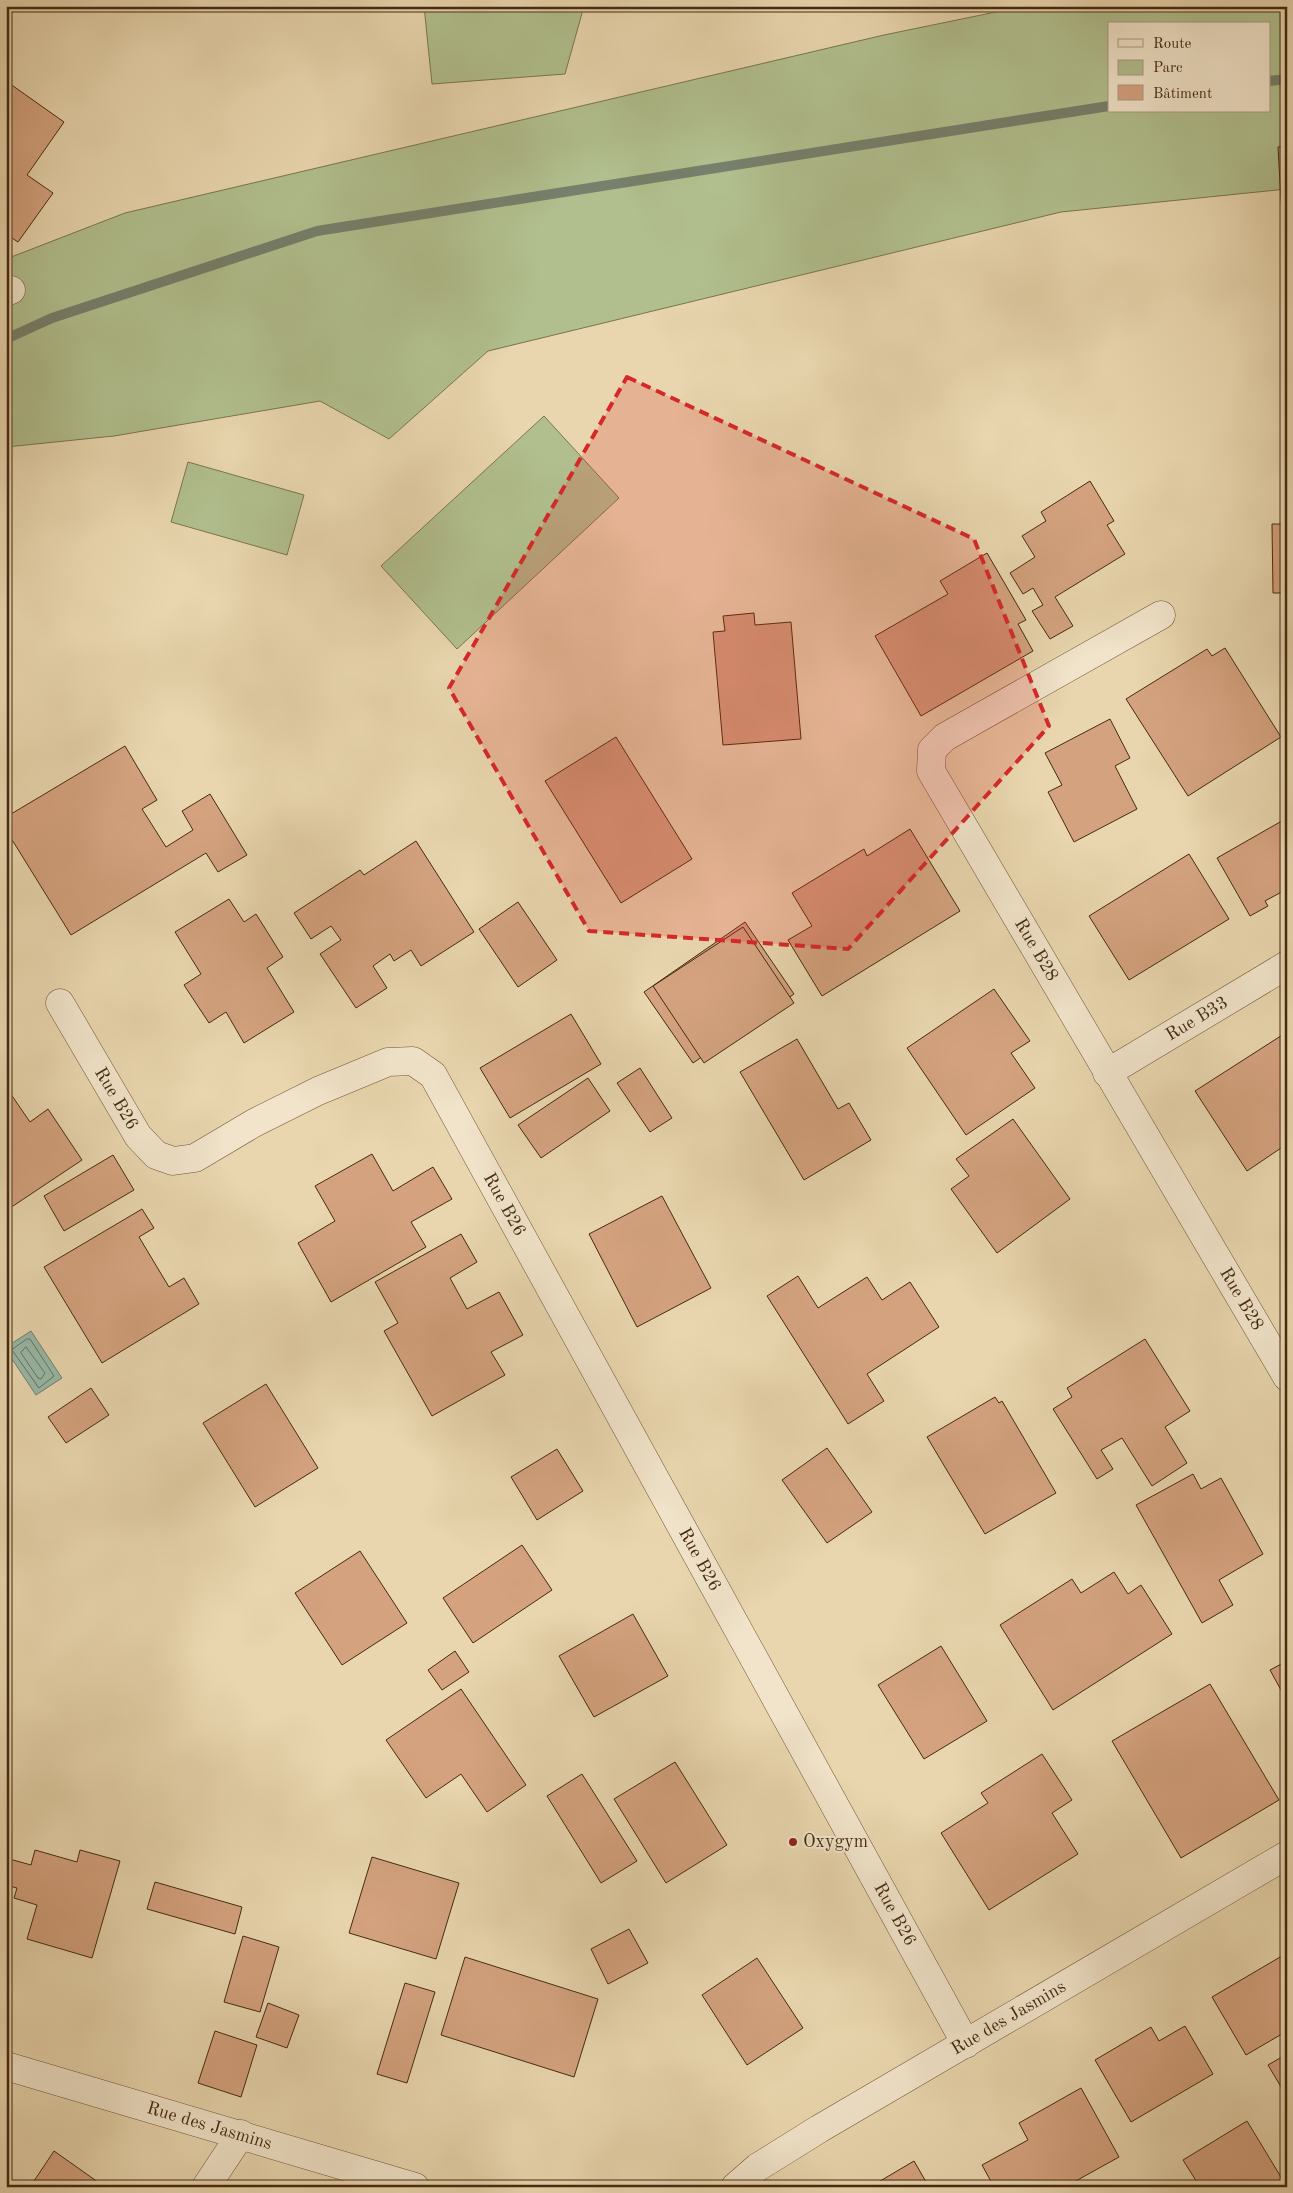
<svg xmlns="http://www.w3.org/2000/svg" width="1293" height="2193" font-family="'Old Standard TT',serif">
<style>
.green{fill:#b1bf8e;stroke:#7a7550;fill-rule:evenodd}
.water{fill:#97b9a9;stroke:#76806c}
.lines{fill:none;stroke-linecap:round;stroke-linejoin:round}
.shore{stroke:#6e725d;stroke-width:1}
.stream{stroke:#76806c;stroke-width:10}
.building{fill:#d4a27f;stroke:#442b11}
.street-casing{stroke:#6d5638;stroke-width:29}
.street{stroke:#f1e4ca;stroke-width:28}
.marked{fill:#d62828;fill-opacity:0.2;stroke:#d62828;stroke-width:4;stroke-dasharray:10 6;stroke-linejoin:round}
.poi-dot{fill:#8f2418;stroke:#f1e4ca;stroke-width:2}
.labels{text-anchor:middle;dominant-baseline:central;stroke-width:4;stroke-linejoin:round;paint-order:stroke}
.street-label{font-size:18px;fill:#442b11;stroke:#f1e4ca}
.poi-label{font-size:18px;fill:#442b11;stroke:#f1e4ca;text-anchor:start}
</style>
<rect width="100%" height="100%" fill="#e9d6ae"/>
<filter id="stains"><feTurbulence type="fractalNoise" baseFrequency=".004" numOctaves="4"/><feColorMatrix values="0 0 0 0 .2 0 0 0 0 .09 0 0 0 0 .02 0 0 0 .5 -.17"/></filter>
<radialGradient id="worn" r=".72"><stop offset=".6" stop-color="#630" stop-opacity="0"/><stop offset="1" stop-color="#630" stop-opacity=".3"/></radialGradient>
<g class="green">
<polygon points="424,6 584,6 565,74 432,84"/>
<path d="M 1025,6 L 1287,6 L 1287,189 L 1061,212 L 488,351 L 389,439 L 320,401 L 114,436 L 6,447 L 6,259 L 125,213 L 884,35 ZM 1109,24 L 1269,24 L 1269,111 L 1109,111 Z"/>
<polygon points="544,416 619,498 457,649 381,566"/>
<polygon points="188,462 304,495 287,555 171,522"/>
</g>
<polygon class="water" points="31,1331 62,1378 36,1395 6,1350 6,1347"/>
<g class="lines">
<g class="shore">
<polygon points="27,1339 30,1339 54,1376 39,1388 12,1350"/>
<polygon points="26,1347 45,1373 41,1379 38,1378 21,1353"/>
</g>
<g class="stream">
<polyline points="1269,81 1287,79"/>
<polyline points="6,339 52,318 317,231 1109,106"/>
</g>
</g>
<g class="building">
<polygon points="6,81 64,122 27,175 53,193 18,242 6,234"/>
<polygon points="1287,146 1287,271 1285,271 1278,147"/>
<polygon points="1090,481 1114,521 1107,525 1125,554 1055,597 1073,626 1050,639 1032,611 1043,605 1033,588 1023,594 1010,573 1035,557 1022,536 1046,521 1041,512"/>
<polygon points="1272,524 1287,524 1287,593 1273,593"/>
<polygon points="987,553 1026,620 1018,624 1033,651 921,716 875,636 948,594 940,581"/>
<polygon points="754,613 755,625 791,622 801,739 723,745 713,632 725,631 723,616"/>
<polygon points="1225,648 1281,737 1188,796 1126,699 1207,649 1212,656"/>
<polygon points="1110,719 1130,758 1115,766 1137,809 1074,842 1048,792 1062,785 1045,753"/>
<polygon points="616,737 692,859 621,903 545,781"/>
<polygon points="125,746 157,800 142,809 166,847 193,830 182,811 210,794 247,855 218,872 206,853 71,935 6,830 6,817"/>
<polygon points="1287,818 1287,889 1265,901 1268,906 1250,916 1217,858"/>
<polygon points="910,829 960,911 822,996 788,940 812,926 792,893 864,849 867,856"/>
<polygon points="416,841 474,932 421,966 411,950 394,961 390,954 373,966 387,988 356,1008 320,954 341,940 331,926 311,939 294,913 360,870 364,875"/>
<polygon points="1189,854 1229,919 1129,980 1089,916"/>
<polygon points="229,899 244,922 256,914 283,957 267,968 294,1012 244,1043 226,1012 209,1023 184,985 201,974 175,932"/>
<polygon points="518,902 557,960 518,987 479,929"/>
<polygon points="745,922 794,994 693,1063 644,992"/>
<polygon points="743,927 794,1003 704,1063 653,986"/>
<polygon points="994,989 1030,1041 1011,1053 1035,1088 966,1135 907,1048"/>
<polygon points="571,1014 601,1064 510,1118 480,1068"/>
<polygon points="1287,1032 1287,1144 1247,1171 1195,1091"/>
<polygon points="797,1039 838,1109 849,1103 871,1140 804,1180 740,1072"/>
<polygon points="640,1068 672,1118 650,1132 617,1083"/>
<polygon points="588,1078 610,1111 541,1158 518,1125"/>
<polygon points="6,1087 30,1122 48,1109 82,1160 10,1208 6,1202"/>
<polygon points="1013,1119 1070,1199 997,1253 951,1189 969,1176 956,1159"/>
<polygon points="372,1154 393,1191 433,1167 452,1199 411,1222 426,1247 331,1302 298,1243 335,1221 315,1186"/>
<polygon points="113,1155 134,1190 64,1231 44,1196"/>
<polygon points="662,1196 711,1288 637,1327 589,1234"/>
<polygon points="142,1209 154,1228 139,1237 169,1287 184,1278 199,1304 102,1363 44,1267"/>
<polygon points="461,1234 477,1262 450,1278 467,1309 499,1292 523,1335 491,1352 505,1375 432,1416 384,1331 398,1323 375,1282"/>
<polygon points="798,1276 818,1308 867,1277 882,1300 910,1282 939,1327 867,1374 884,1401 848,1424 767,1296"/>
<polygon points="1145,1339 1190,1411 1165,1427 1187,1463 1152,1486 1122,1438 1101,1450 1113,1469 1097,1479 1053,1409 1072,1397 1067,1388"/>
<polygon points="266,1384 318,1468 255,1507 203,1423"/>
<polygon points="91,1388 109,1415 66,1443 48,1417"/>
<polygon points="995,1397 999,1403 1002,1401 1056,1493 985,1534 927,1437"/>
<polygon points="827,1448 872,1512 827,1543 782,1480"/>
<polygon points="557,1449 583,1491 537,1520 511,1477"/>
<polygon points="1193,1474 1201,1489 1221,1478 1263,1554 1219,1580 1233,1605 1202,1623 1136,1505"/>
<polygon points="522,1545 552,1590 473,1643 443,1598"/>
<polygon points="360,1551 407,1623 342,1665 295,1593"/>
<polygon points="1114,1572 1128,1594 1141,1585 1172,1634 1053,1710 1000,1625 1072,1579 1081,1593"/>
<polygon points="633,1614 668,1676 594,1717 559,1656"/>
<polygon points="941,1646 987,1721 924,1759 878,1685"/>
<polygon points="455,1651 469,1672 442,1690 428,1670"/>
<polygon points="1287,1661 1287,1701 1270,1670"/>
<polygon points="1210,1684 1279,1800 1181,1858 1112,1741"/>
<polygon points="461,1689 526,1785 487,1812 461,1774 426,1798 386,1740"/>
<polygon points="1042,1754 1072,1800 1052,1813 1078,1854 989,1910 941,1833 988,1803 981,1793"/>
<polygon points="675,1762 727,1845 666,1883 614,1799"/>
<polygon points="582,1774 637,1861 601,1883 547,1796"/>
<polygon points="35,1850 77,1862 80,1850 120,1861 92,1958 27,1939 37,1905 14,1898 17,1888 6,1885 6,1858 31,1865"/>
<polygon points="372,1857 459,1883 436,1959 349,1933"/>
<polygon points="155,1882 242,1907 235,1934 147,1909"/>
<polygon points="629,1929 648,1963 608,1984 591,1949"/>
<polygon points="243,1936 279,1947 260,2012 224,2002"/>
<polygon points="1287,1953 1287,2031 1246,2055 1212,1997"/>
<polygon points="465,1957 598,1999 574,2077 441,2035"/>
<polygon points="757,1958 803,2028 747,2065 702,1995"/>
<polygon points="405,1983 435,1992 407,2083 377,2074"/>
<polygon points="268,2003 299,2015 287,2048 256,2037"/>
<polygon points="1185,2026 1213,2074 1131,2122 1095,2060 1151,2027 1159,2041"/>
<polygon points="215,2031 257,2045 241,2097 198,2083"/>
<polygon points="1287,2054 1287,2097 1268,2065"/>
<polygon points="1081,2088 1119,2157 1065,2187 994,2187 982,2165 1028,2140 1019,2123"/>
<polygon points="1247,2121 1287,2187 1200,2187 1183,2160"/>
<polygon points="54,2151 105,2187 30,2187"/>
<polygon points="914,2161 929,2187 870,2187"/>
</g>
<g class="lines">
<g class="street-casing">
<g id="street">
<polyline points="6,292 11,290"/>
<path id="s1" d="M 1161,615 L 945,737 L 932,750 L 931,771 L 1287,1377"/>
<path id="s2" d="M 60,1003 L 138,1136 L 156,1155 L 173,1161 L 195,1158 L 254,1123 L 318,1091 L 388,1062 L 413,1061 L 433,1075 L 966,2044"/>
<path id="s3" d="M 1107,1073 L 1287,965"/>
<path id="s4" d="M 6,2066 L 415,2187"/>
<polyline points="206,2187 241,2134"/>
<path id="s5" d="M 735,2187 L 758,2167 L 819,2129 L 1287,1855"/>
</g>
</g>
<use href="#street" class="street"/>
</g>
<path class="marked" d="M 627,377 L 974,539 L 1049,726 L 848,949 L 589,931 L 449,688 Z"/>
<circle class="poi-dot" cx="793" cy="1842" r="5"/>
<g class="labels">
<g class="street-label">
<text stroke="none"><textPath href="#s1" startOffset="495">Rue B28</textPath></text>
<text stroke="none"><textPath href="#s3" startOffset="105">Rue B33</textPath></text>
<text stroke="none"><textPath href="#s2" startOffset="111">Rue B26</textPath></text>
<text stroke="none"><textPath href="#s2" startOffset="634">Rue B26</textPath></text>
<text stroke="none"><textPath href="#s1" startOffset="900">Rue B28</textPath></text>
<text stroke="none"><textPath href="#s2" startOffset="1039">Rue B26</textPath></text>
<text stroke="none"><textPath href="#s2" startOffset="1444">Rue B26</textPath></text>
<text stroke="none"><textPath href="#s5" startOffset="322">Rue des Jasmins</textPath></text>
<text stroke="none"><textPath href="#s4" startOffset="212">Rue des Jasmins</textPath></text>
</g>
<g class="poi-label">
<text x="803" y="1842">Oxygym</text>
</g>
</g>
<rect width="1293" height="2193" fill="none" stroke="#e9d6ae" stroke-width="25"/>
<rect x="8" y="8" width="1278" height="2178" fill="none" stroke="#442b11" stroke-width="2.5"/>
<rect x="12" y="12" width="1268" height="2168" fill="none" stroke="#442b11"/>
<rect x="1108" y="22" width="162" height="90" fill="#f1e4ca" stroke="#ac9a80"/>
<rect x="1118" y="39" width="25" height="8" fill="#f1e4ca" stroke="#ac9a80"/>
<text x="1153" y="48" font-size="15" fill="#442b11">Route</text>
<rect x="1118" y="60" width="25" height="15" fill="#b1bf8e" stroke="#ac9a80"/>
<text x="1153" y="72" font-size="15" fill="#442b11">Parc</text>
<rect x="1118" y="85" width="25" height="15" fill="#d4a27f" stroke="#ac9a80"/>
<text x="1153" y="98" font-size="15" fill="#442b11">Bâtiment</text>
<rect width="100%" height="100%" filter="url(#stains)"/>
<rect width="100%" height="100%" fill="url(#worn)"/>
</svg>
